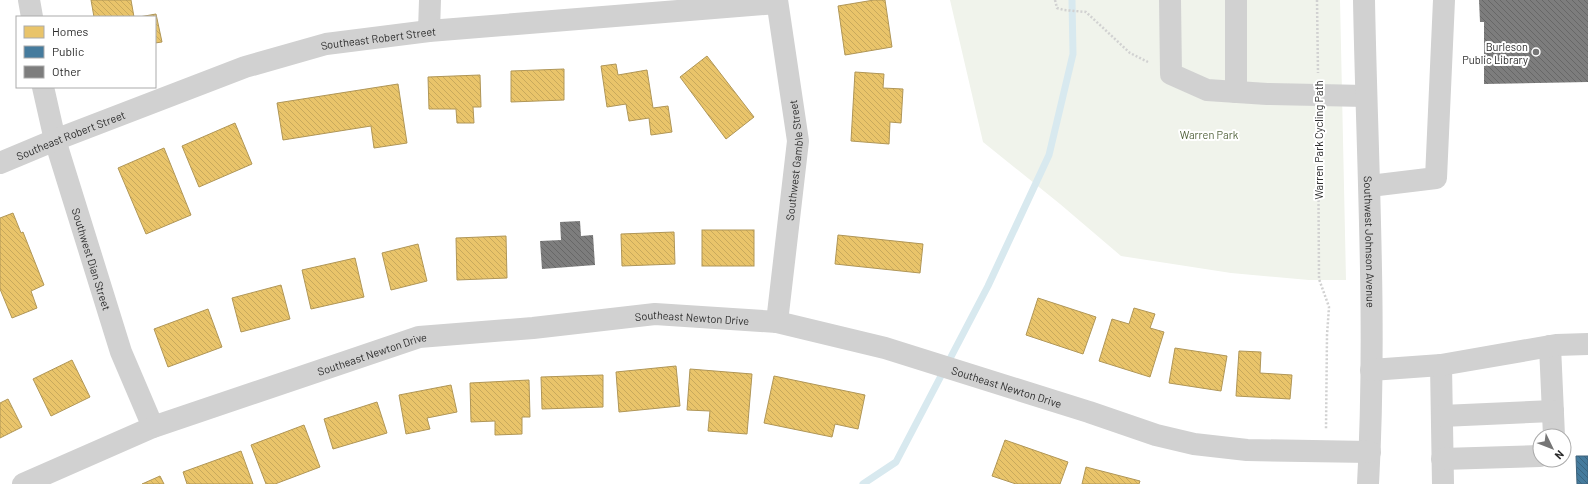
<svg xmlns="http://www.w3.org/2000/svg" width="1588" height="484" font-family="Barlow,sans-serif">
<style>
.green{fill:#f0f3eb}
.homes{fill:url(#homes-back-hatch);stroke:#b09657}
.public{fill:url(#public-back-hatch);stroke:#3e637b}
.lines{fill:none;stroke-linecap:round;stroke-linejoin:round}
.stream{stroke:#d8e9ef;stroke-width:7}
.building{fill:url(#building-back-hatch)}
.path{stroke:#d1d1d1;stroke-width:2.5;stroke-dasharray:2 2;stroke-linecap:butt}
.minor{stroke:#d1d1d1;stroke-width:22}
.poi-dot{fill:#767676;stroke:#fff;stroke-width:1.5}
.labels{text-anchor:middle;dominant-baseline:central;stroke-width:4;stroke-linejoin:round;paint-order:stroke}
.street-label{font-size:11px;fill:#2c2c2c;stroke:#fff}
.poi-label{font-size:11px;fill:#2c2c2c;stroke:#fff;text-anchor:end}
.park-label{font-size:11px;fill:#54643e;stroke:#fff}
</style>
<defs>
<pattern id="homes-back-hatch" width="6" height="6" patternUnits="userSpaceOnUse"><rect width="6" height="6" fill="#e9c46a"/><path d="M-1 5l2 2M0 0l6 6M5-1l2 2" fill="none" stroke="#c8a95c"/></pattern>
<pattern id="public-back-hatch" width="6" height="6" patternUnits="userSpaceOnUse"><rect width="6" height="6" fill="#457b9d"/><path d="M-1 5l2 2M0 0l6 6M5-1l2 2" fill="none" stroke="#3a6580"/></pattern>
<pattern id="building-back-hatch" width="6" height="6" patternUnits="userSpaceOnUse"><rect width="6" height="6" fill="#7d7d7d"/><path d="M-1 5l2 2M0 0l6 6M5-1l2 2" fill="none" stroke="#676767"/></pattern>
</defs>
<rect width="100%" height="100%" fill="#fff"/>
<polygon class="green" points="950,0 1340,0 1346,280 1309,280 1231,273 1121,256 1060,204 983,142"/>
<g class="homes">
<polygon points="91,0 131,0 134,17 94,17"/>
<polygon points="874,0 885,0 892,47 845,55 838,6"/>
<polygon points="156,14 162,42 155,43 155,17 139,17"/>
<polygon points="707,56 754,117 726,139 680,77"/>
<polygon points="616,64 618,75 647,70 653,108 668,106 672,132 651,135 649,118 629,121 626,104 607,107 601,66"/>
<polygon points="564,69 564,100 511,102 511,71"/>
<polygon points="855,72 884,74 883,88 903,89 901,123 890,122 889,144 851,141"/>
<polygon points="480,75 481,107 473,107 474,123 457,123 456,109 429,109 428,77"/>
<polygon points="398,84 407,143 374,148 371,126 283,140 277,103"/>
<polygon points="235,123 252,164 199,187 182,146"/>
<polygon points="164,148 191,215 146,234 118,168"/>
<polygon points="13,213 21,233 23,232 44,285 31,291 37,308 12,318 0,289 0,218"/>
<rect x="702" y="230" width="52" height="36"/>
<polygon points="674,232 675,264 622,266 621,234"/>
<polygon points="838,235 923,244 920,273 835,264"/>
<polygon points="506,236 507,278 457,280 456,238"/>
<polygon points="418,244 427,281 391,290 382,253"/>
<polygon points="355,258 364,297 311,309 302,270"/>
<polygon points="281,285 290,319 241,332 232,298"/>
<polygon points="1038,298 1096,317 1083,354 1026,335"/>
<polygon points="1134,308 1155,314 1150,328 1164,332 1150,377 1099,361 1112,319 1129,324"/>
<polygon points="208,309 222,347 168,367 154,329"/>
<polygon points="1175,348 1227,356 1221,391 1169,383"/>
<polygon points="1239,351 1261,352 1260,373 1292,375 1290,399 1236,396"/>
<polygon points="72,360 90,397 51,416 33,379"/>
<polygon points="676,366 680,406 619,412 616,372"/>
<polygon points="690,369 752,374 747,434 708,431 710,411 687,410"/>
<polygon points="603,375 603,407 542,409 541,377"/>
<polygon points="774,376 865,395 858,429 835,424 832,437 764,423"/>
<polygon points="529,380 530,417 522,417 522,434 495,435 495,421 471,422 470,383"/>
<polygon points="451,385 457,412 427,418 430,429 406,434 399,395"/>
<polygon points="8,399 22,427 0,438 0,403"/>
<polygon points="377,402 387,433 333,449 324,419"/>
<polygon points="304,425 320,467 275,484 266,484 251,445"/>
<polygon points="1005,440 1068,462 1060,484 1016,484 992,476"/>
<polygon points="241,451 253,484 187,484 183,472"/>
<polygon points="1086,467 1140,481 1139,484 1082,484"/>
<polygon points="160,476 164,484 142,484"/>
</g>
<polygon class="public" points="1576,456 1588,456 1588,484 1577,484"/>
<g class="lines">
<polyline class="stream" points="863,484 896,462 988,286 1049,155 1073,54 1072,0"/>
</g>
<g class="building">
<polygon points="1479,0 1588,0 1588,82 1484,84 1484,22 1480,22"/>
<polygon points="580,221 581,236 593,235 595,265 542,269 540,241 561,240 560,222"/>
</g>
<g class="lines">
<g class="path">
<polyline points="1055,0 1057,8 1064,10 1086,12 1130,53 1148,62"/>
<polyline points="1317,0 1318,73"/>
<polyline points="1318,116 1319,279 1329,307 1327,335 1326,430"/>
</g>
<g class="minor">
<polyline points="29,0 32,17"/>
<polyline points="1170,0 1171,74 1207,90 1267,94 1366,96"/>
<path id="s1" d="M 1364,0 C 1367,161 1377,323 1368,484"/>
<polyline points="429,31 430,0"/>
<path id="s2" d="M 43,87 L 55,140 L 121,352 L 153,427"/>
<polyline points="1236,92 1236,0"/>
<path id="s3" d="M 0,163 L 55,140 L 245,67 L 326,44 L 429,31 L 777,3"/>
<polyline points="1370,186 1436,178 1444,0"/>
<path id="s4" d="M 777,322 L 798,141 L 777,0"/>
<polyline points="1550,346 1554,436"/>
<polyline points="1441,365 1443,484"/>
<polyline points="1371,370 1441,365 1556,345 1588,344"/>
<polyline points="1442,416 1553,411"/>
<polyline points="1442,459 1540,456"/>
<path id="s5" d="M 23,484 L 153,427 L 419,337 L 533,328 L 655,314 L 777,322 L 885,348 L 1089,412 L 1156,435 L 1194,444 L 1247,450 L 1370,452"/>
</g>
</g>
<circle class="poi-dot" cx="1536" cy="52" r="4"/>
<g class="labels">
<g class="street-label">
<text stroke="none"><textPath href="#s3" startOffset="400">Southeast Robert Street</textPath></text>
<text stroke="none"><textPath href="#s3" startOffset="76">Southeast Robert Street</textPath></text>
<text transform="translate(1318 140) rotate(-90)">Warren Park Cycling Path</text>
<text stroke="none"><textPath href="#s4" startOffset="163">Southwest Gamble Street</textPath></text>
<text stroke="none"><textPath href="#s1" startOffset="242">Southwest Johnson Avenue</textPath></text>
<text stroke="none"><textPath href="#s2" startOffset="179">Southwest Dian Street</textPath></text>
<text stroke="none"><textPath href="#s5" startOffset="697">Southeast Newton Drive</textPath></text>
<text stroke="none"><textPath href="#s5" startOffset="373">Southeast Newton Drive</textPath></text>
<text stroke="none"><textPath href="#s5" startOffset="1021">Southeast Newton Drive</textPath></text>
</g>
<g class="poi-label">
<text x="1528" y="46">Burleson<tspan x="1528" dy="13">Public Library</tspan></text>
</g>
<g class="park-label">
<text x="1209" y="134">Warren Park</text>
</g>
</g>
<rect x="16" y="16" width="140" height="72" fill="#ffffff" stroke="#ababab"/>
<rect x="24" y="26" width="20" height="12" fill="#e9c46a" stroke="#ababab"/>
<text x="52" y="36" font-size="12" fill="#2c2c2c">Homes</text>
<rect x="24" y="46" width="20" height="12" fill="#457b9d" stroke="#ababab"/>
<text x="52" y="56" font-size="12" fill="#2c2c2c">Public</text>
<rect x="24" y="66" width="20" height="12" fill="#7d7d7d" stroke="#ababab"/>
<text x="52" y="76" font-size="12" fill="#2c2c2c">Other</text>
<g transform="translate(1552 448) rotate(133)"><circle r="19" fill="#ffffff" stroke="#ababab"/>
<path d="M0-3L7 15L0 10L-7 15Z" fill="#767676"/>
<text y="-6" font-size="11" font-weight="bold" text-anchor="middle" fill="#2c2c2c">N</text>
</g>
</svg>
